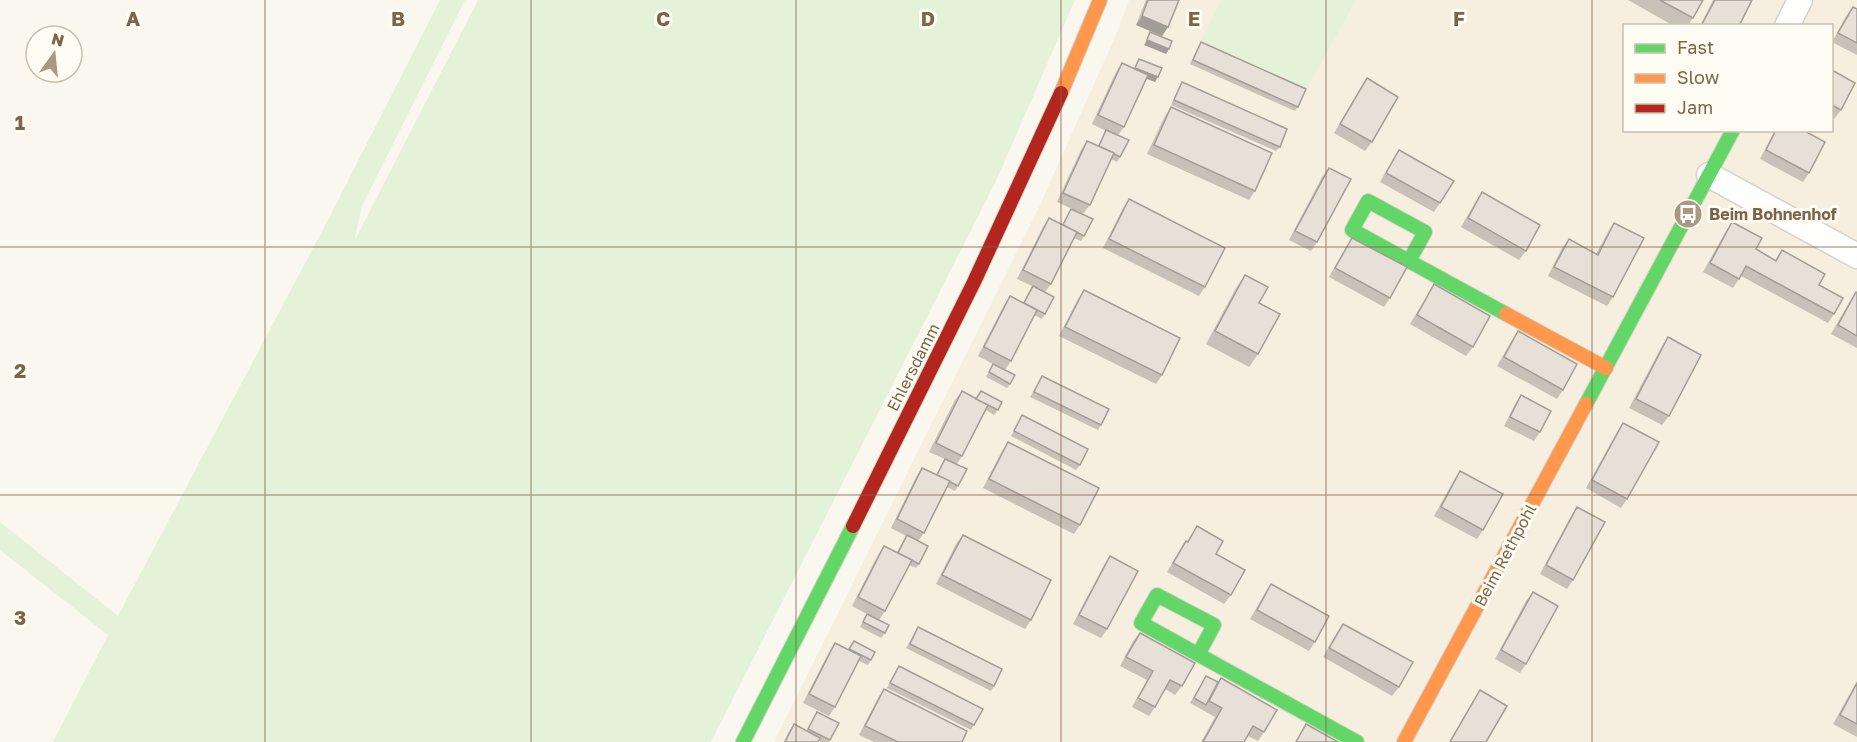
<svg xmlns="http://www.w3.org/2000/svg" width="1857" height="742" font-family="'Golos Text',sans-serif">
<style>
.residential{fill:#f6efdf;fill-rule:evenodd}
.green{fill:#e3f2d9}
.lines{fill:none;stroke-linecap:round;stroke-linejoin:round}
.street-casing{stroke:#d8d3ca;stroke-width:27}
.fast-casing{stroke:#d8d3c9;stroke-width:16}
.slow-casing{stroke:#d8d3c9;stroke-width:16}
.jam-casing{stroke:#d8d3c9;stroke-width:16}
.street{stroke:#fefefd;stroke-width:24}
.fast{stroke:#63d668;stroke-width:14}
.slow{stroke:#ff974d;stroke-width:14}
.jam{stroke:#b3261e;stroke-width:14}
.wall{fill:#c7c1b8}
.shaded-wall{fill:#a29d96}
.building{fill:#e7e0d6;stroke:#a29d96;stroke-width:1.5}
.grid{fill:none;stroke:#7d654a;stroke-width:1.5;stroke-opacity:0.55}
.labels{text-anchor:middle;dominant-baseline:central;stroke-width:6;stroke-linejoin:round;paint-order:stroke}
.poi-label{font-size:16px;font-weight:bold;fill:#7d654a;stroke:#fffcf3;text-anchor:start}
.street-label{font-size:16px;fill:#7d654a;stroke:#fffcf3}
.grid-label{font-size:20px;text-anchor:middle;font-weight:bold;fill:#7d654a;stroke:#fffcf3;stroke-width:6;stroke-linejoin:round;paint-order:stroke}
</style>
<rect width="100%" height="100%" fill="#faf7ef"/>
<path class="residential" d="M 1129,0 L 1221,0 L 1202,41 L 1307,89 L 1356,0 L 1857,0 L 1857,742 L 774,742 L 1039,207 L 1116,35 ZM 1624,26 L 1832,26 L 1832,130 L 1624,130 Z"/>
<g class="green">
<polygon points="440,0 465,0 362,206 354,242 478,0 1075,0 996,181 711,742 53,742 108,635 0,550 0,522 118,616 328,220"/>
<polygon points="1221,0 1356,0 1307,89 1201,41"/>
</g>
<g class="lines">
<g class="street-casing">
<g id="street">
<polyline points="1787,26 1800,0"/>
<polyline points="1709,175 1857,256"/>
</g>
</g>
<g class="fast-casing">
<g id="fast">
<polyline points="1409,261 1425,232 1368,201 1352,230 1506,314"/>
<polyline points="1586,404 1733,130"/>
<polyline points="1199,653 1214,625 1157,595 1141,623 1357,742"/>
<polyline points="743,742 853,526"/>
</g>
</g>
<g class="slow-casing">
<g id="slow">
<polyline points="1061,93 1100,0"/>
<polyline points="1506,314 1606,368"/>
<polyline points="1404,742 1586,404"/>
</g>
</g>
<g class="jam-casing">
<polyline id="jam" points="853,526 974,282 1061,93"/>
</g>
<use href="#street" class="street"/>
<use href="#fast" class="fast"/>
<use href="#slow" class="slow"/>
<use href="#jam" class="jam"/>
</g>
<g class="wall">
<polygon points="1146,0 1179,0 1168,27 1162,36 1136,25"/>
<polygon points="1628,0 1703,0 1688,26 1674,26"/>
<polygon points="1713,0 1752,0 1739,26 1700,26"/>
<polygon points="1853,7 1857,9 1857,55 1832,42 1846,16"/>
<polygon points="1201,42 1298,107 1295,111 1190,64 1198,47"/>
<polygon points="1139,59 1155,82 1146,78 1124,127 1118,135 1120,157 1117,162 1111,159 1090,205 1083,214 1057,202 1081,150 1087,141 1098,146 1106,131 1092,124 1116,72 1122,63 1134,69"/>
<polygon points="1832,70 1841,110 1834,119 1832,118"/>
<polygon points="1367,78 1372,142 1365,151 1334,133"/>
<polygon points="1182,82 1280,147 1276,151 1171,105 1179,87"/>
<polygon points="1171,107 1255,191 1249,200 1147,154 1165,116"/>
<polygon points="1775,130 1803,130 1809,173 1803,182 1760,159"/>
<polygon points="1399,150 1440,203 1434,212 1380,182 1393,159"/>
<polygon points="1329,168 1317,242 1311,251 1289,240 1322,177"/>
<polygon points="1482,192 1526,251 1519,260 1461,227 1476,201"/>
<polygon points="1129,199 1205,287 1199,296 1103,248 1123,208"/>
<polygon points="1071,209 1084,236 1081,241 1074,238 1051,284 1045,292 1045,314 1042,319 1034,315 1011,361 1005,370 1010,384 1007,388 986,377 993,364 978,356 1004,305 1010,296 1023,303 1032,286 1017,279 1043,227 1049,218 1062,225"/>
<polygon points="1732,222 1756,249 1775,260 1782,250 1819,285 1834,314 1828,323 1741,276 1733,288 1703,272 1726,231"/>
<polygon points="1614,223 1613,297 1607,306 1548,276 1562,248 1569,239 1596,254 1608,232"/>
<polygon points="1352,238 1390,298 1384,307 1329,277 1346,247"/>
<polygon points="1245,275 1259,303 1258,354 1249,367 1206,344 1236,288"/>
<polygon points="1434,284 1473,347 1466,356 1410,324"/>
<polygon points="1084,290 1162,375 1156,384 1059,336 1078,299"/>
<polygon points="1856,292 1857,293 1857,348 1831,334 1850,301"/>
<polygon points="1518,331 1563,390 1557,399 1497,366 1512,340"/>
<polygon points="1668,337 1669,416 1662,425 1629,408 1662,346"/>
<polygon points="1042,376 1101,425 1098,430 1030,397"/>
<polygon points="962,391 976,398 981,391 998,410 994,415 986,410 962,456 957,464 958,486 955,491 947,487 924,533 918,541 919,564 916,568 909,565 885,611 879,620 885,633 881,638 860,627 867,614 852,606 878,555 884,546 897,552 906,536 891,528 916,477 922,468 936,475 945,459 929,452 955,400"/>
<polygon points="1521,395 1540,432 1534,441 1504,426 1515,404"/>
<polygon points="1022,415 1080,465 1076,470 1011,436"/>
<polygon points="1623,423 1627,499 1621,508 1586,488 1617,432"/>
<polygon points="1008,442 1080,525 1074,534 983,488 1002,451"/>
<polygon points="1460,471 1483,530 1477,539 1434,516 1454,480"/>
<polygon points="1577,507 1573,580 1567,589 1540,574 1571,516"/>
<polygon points="1197,526 1216,554 1231,595 1224,604 1167,572 1180,550 1186,541 1187,541"/>
<polygon points="963,535 1031,620 1025,629 936,584 956,544"/>
<polygon points="1110,556 1107,629 1101,638 1073,624 1104,565"/>
<polygon points="1271,584 1315,642 1309,651 1250,619 1265,593"/>
<polygon points="1533,592 1526,664 1520,673 1495,659 1526,601"/>
<polygon points="1343,624 1399,687 1392,696 1323,657 1337,633"/>
<polygon points="918,627 994,686 991,691 906,648"/>
<polygon points="1140,633 1182,686 1175,695 1165,689 1155,707 1149,716 1132,707 1147,680 1120,666 1133,641"/>
<polygon points="854,641 871,660 868,665 859,661 835,707 829,716 803,703 829,652 835,643 848,650"/>
<polygon points="899,666 974,725 971,730 887,688"/>
<polygon points="1206,676 1218,682 1221,678 1264,732 1258,741 1248,736 1244,742 1201,742 1215,717 1190,703"/>
<polygon points="1857,681 1857,737 1833,724"/>
<polygon points="884,689 962,742 874,742 859,735 878,698"/>
<polygon points="1480,690 1486,742 1449,742 1474,699"/>
<polygon points="817,712 839,723 829,742 821,742 819,741 818,742 784,742 788,733 794,724 807,731"/>
</g>
<g class="shaded-wall">
<polygon points="1142,16 1168,27 1162,36 1136,25"/>
<polygon points="1147,40 1169,49 1166,54 1144,45"/>
<polygon points="1135,68 1158,77 1155,82 1132,73"/>
</g>
<g class="building">
<polygon points="1148,0 1179,0 1168,27 1142,16"/>
<polygon points="1660,0 1703,0 1693,18"/>
<polygon points="1715,0 1752,0 1739,26 1701,26"/>
<polygon points="1853,7 1857,9 1857,43 1838,33"/>
<polygon points="1150,32 1172,41 1169,49 1147,40"/>
<polygon points="1201,42 1306,89 1298,107 1193,60"/>
<polygon points="1139,59 1162,68 1158,77 1135,68"/>
<polygon points="1122,63 1148,75 1124,127 1098,115"/>
<polygon points="1832,70 1855,83 1841,110 1832,105"/>
<polygon points="1367,78 1398,97 1372,142 1340,124"/>
<polygon points="1182,82 1287,129 1280,147 1174,100"/>
<polygon points="1171,107 1272,153 1255,191 1154,145"/>
<polygon points="1106,130 1129,140 1120,157 1099,146"/>
<polygon points="1776,130 1803,130 1825,142 1809,173 1766,150"/>
<polygon points="1087,141 1114,153 1090,205 1063,193"/>
<polygon points="1399,150 1454,181 1440,203 1386,173"/>
<polygon points="1329,168 1351,179 1317,242 1295,231"/>
<polygon points="1482,192 1540,225 1526,251 1468,218"/>
<polygon points="1129,199 1225,248 1205,287 1109,239"/>
<polygon points="1071,209 1093,219 1084,236 1063,225"/>
<polygon points="1049,218 1077,232 1051,284 1023,270"/>
<polygon points="1732,222 1762,238 1756,249 1776,261 1782,250 1825,274 1819,285 1843,298 1834,314 1746,266 1739,279 1710,263"/>
<polygon points="1614,223 1644,238 1613,297 1554,267 1569,239 1598,255"/>
<polygon points="1352,238 1407,267 1390,298 1335,268"/>
<polygon points="1245,275 1268,287 1259,303 1280,314 1258,354 1215,331"/>
<polygon points="1434,284 1490,316 1473,347 1417,315"/>
<polygon points="1033,286 1054,297 1045,314 1024,303"/>
<polygon points="1084,290 1180,338 1162,375 1065,327"/>
<polygon points="1856,292 1857,293 1857,336 1838,325"/>
<polygon points="1010,296 1037,310 1011,361 984,347"/>
<polygon points="1518,331 1577,364 1563,390 1504,357"/>
<polygon points="1668,337 1701,355 1669,416 1636,399"/>
<polygon points="993,364 1015,375 1010,384 989,372"/>
<polygon points="1042,376 1109,409 1101,425 1034,392"/>
<polygon points="962,391 988,405 962,456 936,443"/>
<polygon points="981,391 1002,402 998,410 976,399"/>
<polygon points="1521,395 1551,411 1540,432 1510,417"/>
<polygon points="1022,415 1088,449 1080,465 1014,431"/>
<polygon points="1623,423 1659,442 1627,499 1592,480"/>
<polygon points="1008,442 1099,488 1080,525 989,479"/>
<polygon points="945,459 967,469 958,486 937,475"/>
<polygon points="922,468 950,481 924,533 897,519"/>
<polygon points="1460,471 1503,494 1483,530 1441,507"/>
<polygon points="1577,507 1605,522 1573,580 1546,565"/>
<polygon points="1197,526 1223,541 1216,554 1245,570 1231,595 1173,563 1186,541 1188,542"/>
<polygon points="907,535 928,546 919,564 898,553"/>
<polygon points="963,535 1051,580 1031,620 942,575"/>
<polygon points="884,546 912,560 885,611 858,597"/>
<polygon points="1110,556 1138,571 1107,629 1079,615"/>
<polygon points="1271,584 1329,616 1315,642 1257,610"/>
<polygon points="1533,592 1558,606 1526,664 1501,650"/>
<polygon points="867,614 889,625 885,633 863,622"/>
<polygon points="1343,624 1413,662 1399,687 1329,648"/>
<polygon points="918,627 1002,669 994,686 910,644"/>
<polygon points="1140,633 1195,663 1182,686 1170,680 1155,707 1138,698 1153,671 1126,657"/>
<polygon points="854,641 875,652 871,660 849,649"/>
<polygon points="835,643 861,656 835,707 809,694"/>
<polygon points="899,666 983,709 974,725 890,683"/>
<polygon points="1206,676 1218,682 1206,705 1194,698"/>
<polygon points="1221,678 1277,710 1264,732 1253,726 1244,742 1203,742 1222,708 1209,701"/>
<polygon points="1857,683 1857,724 1840,715"/>
<polygon points="884,689 967,731 962,742 898,742 865,726"/>
<polygon points="1480,690 1507,706 1486,742 1450,742"/>
<polygon points="817,712 839,723 830,740 808,729"/>
<polygon points="794,724 820,738 818,742 785,742"/>
<polygon points="1306,724 1338,742 1296,742"/>
</g>
<path class="grid" d="M 265,0 L 265,742M 531,0 L 531,742M 796,0 L 796,742M 1061,0 L 1061,742M 1326,0 L 1326,742M 1592,0 L 1592,742M 0,247 L 1857,247M 0,495 L 1857,495"/>
<defs>
<g id="bus-disc" transform="scale(1.5)"><circle r="9.5" fill="#a99884" stroke="#fffcf3"/><path d="M-5-6H5V4H4V6H2V4H-2V6H-4V4H-5ZM-3.5-4V0h7V-4ZM-3.5 1.2v1.5H-2V1.2ZM2 1.2v1.5H3.5V1.2Z" fill="#fff"/></g>
</defs>
<g fill-rule="evenodd">
<use href="#bus-disc" x="1688" y="214"/>
</g>
<g class="labels">
<g class="poi-label">
<text x="1709" y="214">Beim Bohnenhof</text>
</g>
<g class="street-label">
<text transform="translate(913 367) rotate(-63)">Ehlersdamm</text>
<text transform="translate(1505 555) rotate(-62)">Beim Rethpohl</text>
</g>
</g>
<g class="grid-label">
<text x="133" y="26">A</text>
<text x="398" y="26">B</text>
<text x="663" y="26">C</text>
<text x="928" y="26">D</text>
<text x="1194" y="26">E</text>
<text x="1459" y="26">F</text>
<text x="20" y="130">1</text>
<text x="20" y="378">2</text>
<text x="20" y="625">3</text>
</g>
<rect x="1623" y="24" width="210" height="108" fill="#fffcf3" stroke="#cbc0af" stroke-width="1.5"/>
<rect x="1635" y="44" width="30" height="9" fill="#63d668" stroke="#cbc0af" stroke-width="1.5"/>
<text x="1677" y="54" font-size="18" fill="#7d654a">Fast</text>
<rect x="1635" y="74" width="30" height="9" fill="#ff974d" stroke="#cbc0af" stroke-width="1.5"/>
<text x="1677" y="84" font-size="18" fill="#7d654a">Slow</text>
<rect x="1635" y="104" width="30" height="9" fill="#b3261e" stroke="#cbc0af" stroke-width="1.5"/>
<text x="1677" y="114" font-size="18" fill="#7d654a">Jam</text>
<g transform="translate(54 54) rotate(15)"><circle r="28" fill="#fffcf3" stroke="#cbc0af" stroke-width="1.5"/>
<path d="M0-4.5L10 22L0 15L-10 22Z" fill="#a99884"/>
<text y="-9" font-size="16" font-weight="bold" text-anchor="middle" fill="#7d654a">N</text>
</g>
</svg>
